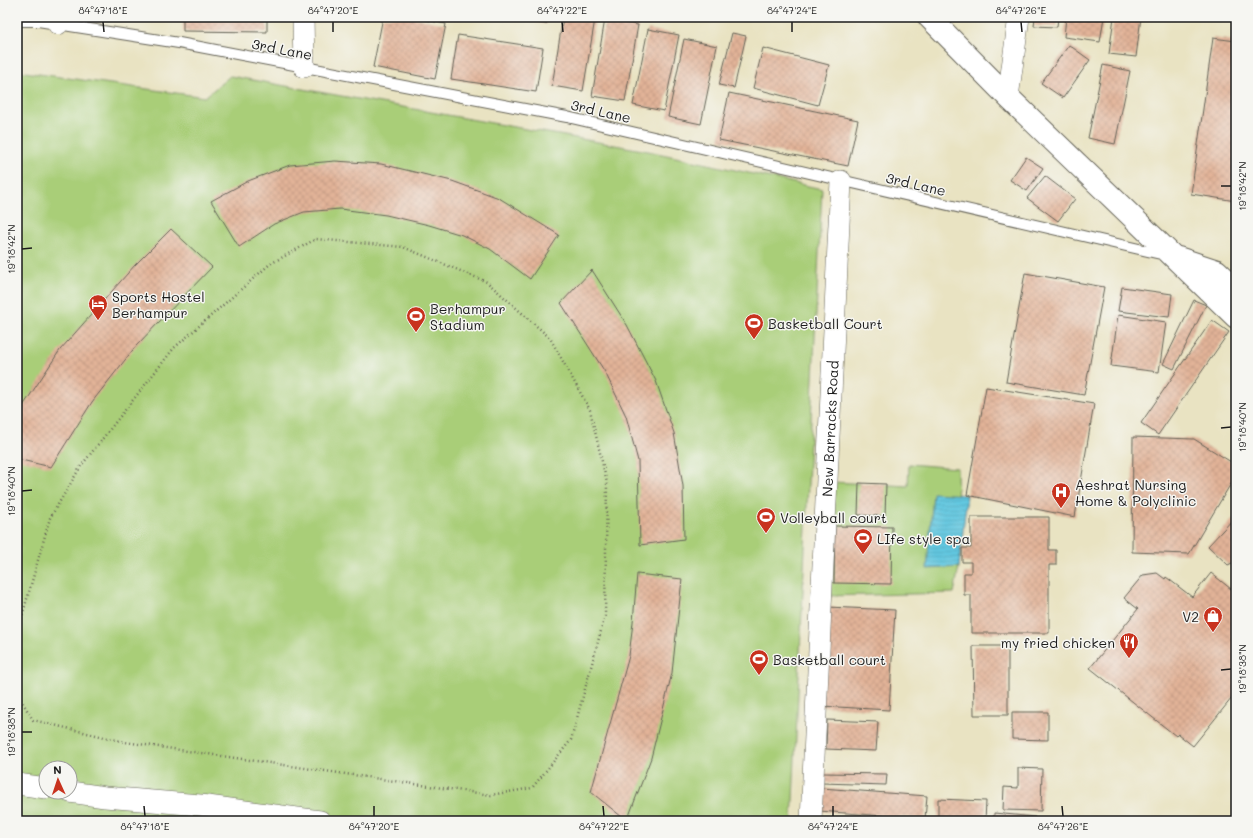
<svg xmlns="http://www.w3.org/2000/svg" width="1253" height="838" font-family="Mali,sans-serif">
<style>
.pitch{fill:#a9ce78;stroke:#62754a;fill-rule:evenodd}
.water{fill:url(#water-rules);stroke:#3f727e}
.building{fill:url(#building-cross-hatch)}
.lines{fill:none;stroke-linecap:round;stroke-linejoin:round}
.lane-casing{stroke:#646256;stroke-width:12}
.street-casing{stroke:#646256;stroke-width:22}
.secondary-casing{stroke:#646256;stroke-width:24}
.path{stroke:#646256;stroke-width:2.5;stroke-dasharray:1 3;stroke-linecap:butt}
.lane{stroke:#fff;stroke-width:10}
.street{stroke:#fff;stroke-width:21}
.secondary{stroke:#fff;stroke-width:22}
.ticks{fill:none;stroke:#1c1c1c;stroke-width:1.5}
.labels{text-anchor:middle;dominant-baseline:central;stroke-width:3;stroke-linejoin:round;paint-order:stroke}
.street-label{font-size:14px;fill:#1c1c1c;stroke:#f6f6f2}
.poi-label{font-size:14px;fill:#1c1c1c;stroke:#f6f6f2;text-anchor:start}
.neatline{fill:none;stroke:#1c1c1c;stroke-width:1.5}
.ticks-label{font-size:10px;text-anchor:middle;fill:#1c1c1c}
</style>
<defs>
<pattern id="water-rules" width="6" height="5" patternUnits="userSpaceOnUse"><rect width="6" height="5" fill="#62c7e0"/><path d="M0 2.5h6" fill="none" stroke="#54aac0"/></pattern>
<pattern id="building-cross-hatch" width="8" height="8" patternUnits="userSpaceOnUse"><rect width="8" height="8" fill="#e2b398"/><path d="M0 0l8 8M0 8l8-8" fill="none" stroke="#c19982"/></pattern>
</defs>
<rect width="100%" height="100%" fill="#f6f6f2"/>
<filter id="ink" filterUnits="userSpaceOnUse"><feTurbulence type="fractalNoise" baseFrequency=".025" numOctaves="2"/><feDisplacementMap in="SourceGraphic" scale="8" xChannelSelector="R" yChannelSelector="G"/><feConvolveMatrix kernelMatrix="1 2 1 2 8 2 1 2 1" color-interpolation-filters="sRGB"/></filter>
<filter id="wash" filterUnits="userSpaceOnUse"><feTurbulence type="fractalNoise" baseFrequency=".012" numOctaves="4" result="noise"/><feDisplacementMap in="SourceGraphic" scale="16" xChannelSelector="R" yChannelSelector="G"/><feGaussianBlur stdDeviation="0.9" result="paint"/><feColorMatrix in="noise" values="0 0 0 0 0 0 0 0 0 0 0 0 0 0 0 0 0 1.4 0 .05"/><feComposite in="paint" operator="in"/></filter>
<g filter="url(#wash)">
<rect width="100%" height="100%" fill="#e9e3c2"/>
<g class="pitch">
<path d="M 17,71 L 205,97 L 230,76 L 648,151 L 822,189 L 792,821 L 17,821 ZM 46,768 L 70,768 L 70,792 L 46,792 Z"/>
<polygon points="909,464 957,468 959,567 954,593 826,596 832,482 908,486"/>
</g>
<polygon class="water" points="933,493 967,495 959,567 927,569"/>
<g id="blocks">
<g class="building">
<polygon points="183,17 267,17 267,32 183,31"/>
<polygon points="383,17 411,17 446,24 435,79 373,67"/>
<polygon points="506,17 547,17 546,24"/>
<polygon points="563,17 583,17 595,19 583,91 552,86"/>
<polygon points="1035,17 1058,17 1057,27 1034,26"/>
<polygon points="1066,17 1104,17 1100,42 1064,37"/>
<polygon points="1114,17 1141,17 1136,57 1109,54"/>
<polygon points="605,19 638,25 625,101 592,96"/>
<polygon points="648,29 679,35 664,111 633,105"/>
<polygon points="732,33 746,36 734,88 719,85"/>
<polygon points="458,35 543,48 536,92 451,79"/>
<polygon points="1213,38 1236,41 1236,201 1191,194"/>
<polygon points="684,39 717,46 701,124 668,117"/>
<polygon points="1069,45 1090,60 1063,98 1041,83"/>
<polygon points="763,48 829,65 818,105 753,88"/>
<polygon points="1103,65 1130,71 1115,144 1088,138"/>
<polygon points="729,93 858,120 848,166 719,140"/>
<polygon points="1026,157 1043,168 1027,191 1010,180"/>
<polygon points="335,161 381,164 452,181 499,198 559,235 530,279 490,249 462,235 429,225 386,215 340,209 304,212 274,224 239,247 211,201 248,181 290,165"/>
<polygon points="1045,176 1075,199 1058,221 1027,198"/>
<polygon points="171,229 212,267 136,346 92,402 51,467 17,459 17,415 60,350 135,265"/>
<polygon points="592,270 627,325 656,381 674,433 683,486 684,539 640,545 638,461 626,416 605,372 561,303"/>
<polygon points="1025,273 1104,287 1084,395 1006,382"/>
<polygon points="1122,287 1172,294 1169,317 1118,311"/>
<polygon points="1194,300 1206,305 1174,369 1163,364"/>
<polygon points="1118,315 1166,322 1159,372 1111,366"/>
<polygon points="1212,320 1229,332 1158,435 1141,423"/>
<polygon points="986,387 1094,404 1075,517 967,495"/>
<polygon points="1133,437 1194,439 1236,465 1236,475 1189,554 1132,552"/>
<polygon points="859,483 886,484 885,516 858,515"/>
<polygon points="1236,516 1236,561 1228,565 1208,546"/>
<polygon points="971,517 1049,517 1049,550 1056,550 1056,565 1049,565 1049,633 971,633 971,595 964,595 964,573 971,573 971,562 962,562 962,548 971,548"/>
<polygon points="835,526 892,527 891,584 834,583"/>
<polygon points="1157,573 1165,579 1166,577 1192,597 1211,573 1236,593 1236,693 1193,746 1178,734 1176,736 1090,668 1138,609 1124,598 1143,575"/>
<polygon points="637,574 682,579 672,673 651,758 627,821 591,792 629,656 633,622"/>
<polygon points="827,607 895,610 889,710 821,706"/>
<polygon points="973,646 1008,646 1008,715 974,715"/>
<polygon points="1012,712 1048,712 1048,740 1012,739"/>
<polygon points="827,720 878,722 876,751 826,749"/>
<polygon points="1018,768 1042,769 1041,811 1003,810 1004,787 1018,788"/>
<polygon points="822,773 887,774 886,785 822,783"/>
<polygon points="821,788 927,796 925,819 819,811"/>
<polygon points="938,799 986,801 985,821 938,821"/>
<polygon points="994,813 1035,817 1035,821 994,821"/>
</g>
</g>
</g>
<g filter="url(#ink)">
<use href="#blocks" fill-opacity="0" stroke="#646256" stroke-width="1"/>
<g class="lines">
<g class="lane-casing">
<polyline id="lane" points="17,21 38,21 179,43 567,117 1165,255"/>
</g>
<g class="street-casing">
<g id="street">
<polyline points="303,17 304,67"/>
<polyline points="58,24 58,17"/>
<polyline points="1008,97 1019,17"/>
<polyline points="17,784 46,788"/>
<polyline points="70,792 105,797 200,805 320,821"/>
<path id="s1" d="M 811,821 L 841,181"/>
</g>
</g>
<g class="secondary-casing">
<g id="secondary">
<polyline points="929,17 1008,97 1236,317"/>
<polyline points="1178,258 1217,271 1236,289"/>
</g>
</g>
<polyline class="path" points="17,634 50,518 81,466 174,348 270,264 316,239 403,247 487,282 550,338 590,410 607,483 605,616 571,740 532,788 491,795 125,742 33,720 17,693"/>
<use href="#lane" class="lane"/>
<use href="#street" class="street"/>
<use href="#secondary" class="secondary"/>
</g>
</g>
<path class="ticks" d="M 103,22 L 104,32M 333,22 L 333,32M 562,22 L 563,32M 792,22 L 792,32M 1021,22 L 1022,32M 1221,186 L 1231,186M 22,249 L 32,248M 1221,428 L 1231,427M 22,491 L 32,490M 1221,670 L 1231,669M 22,732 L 32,732M 144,806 L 145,816M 374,806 L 374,816M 603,806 L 604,816M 833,806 L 833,816M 1062,806 L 1063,816"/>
<defs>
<g id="hotel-pin" transform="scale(1)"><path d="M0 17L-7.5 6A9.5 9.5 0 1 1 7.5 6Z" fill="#c8321e" stroke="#f6f6f2"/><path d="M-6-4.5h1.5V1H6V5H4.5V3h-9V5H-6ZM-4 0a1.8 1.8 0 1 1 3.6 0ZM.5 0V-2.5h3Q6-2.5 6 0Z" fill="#fff"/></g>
<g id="stadium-pin" transform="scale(1)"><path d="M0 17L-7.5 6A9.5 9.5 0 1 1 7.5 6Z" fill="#c8321e" stroke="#f6f6f2"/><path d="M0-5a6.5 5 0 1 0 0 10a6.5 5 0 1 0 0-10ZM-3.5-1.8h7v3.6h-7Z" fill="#fff"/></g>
<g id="hospital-pin" transform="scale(1)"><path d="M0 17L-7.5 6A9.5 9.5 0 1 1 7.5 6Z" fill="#c8321e" stroke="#f6f6f2"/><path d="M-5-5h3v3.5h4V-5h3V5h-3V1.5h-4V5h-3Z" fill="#fff"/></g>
<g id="shop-pin" transform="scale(1)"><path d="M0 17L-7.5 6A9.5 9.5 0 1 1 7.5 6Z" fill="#c8321e" stroke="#f6f6f2"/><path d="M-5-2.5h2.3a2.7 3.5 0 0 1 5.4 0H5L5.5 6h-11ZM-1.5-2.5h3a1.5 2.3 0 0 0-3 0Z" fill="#fff"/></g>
<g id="restaurant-pin" transform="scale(1)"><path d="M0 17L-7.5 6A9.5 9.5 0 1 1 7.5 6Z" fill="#c8321e" stroke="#f6f6f2"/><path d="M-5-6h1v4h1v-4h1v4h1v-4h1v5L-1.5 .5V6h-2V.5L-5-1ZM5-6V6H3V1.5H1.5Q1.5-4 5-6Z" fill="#fff"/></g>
</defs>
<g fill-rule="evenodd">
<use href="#hotel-pin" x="98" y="304"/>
<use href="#stadium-pin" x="416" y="316"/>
<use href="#stadium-pin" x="754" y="323"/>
<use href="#hospital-pin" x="1061" y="492"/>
<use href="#stadium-pin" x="766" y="517"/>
<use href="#stadium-pin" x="863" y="538"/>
<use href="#shop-pin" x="1213" y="616"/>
<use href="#restaurant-pin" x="1129" y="642"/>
<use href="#stadium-pin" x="759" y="659"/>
</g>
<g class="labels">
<g class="street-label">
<text transform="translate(282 49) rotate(11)">3rd Lane</text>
<text transform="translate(601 111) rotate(13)">3rd Lane</text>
<text transform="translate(916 184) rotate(13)">3rd Lane</text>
<text stroke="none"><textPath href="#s1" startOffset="393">New Barracks Road</textPath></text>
</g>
<g class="poi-label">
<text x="112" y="296">Sports Hostel<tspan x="112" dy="16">Berhampur</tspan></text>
<text x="430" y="308">Berhampur<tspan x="430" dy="16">Stadium</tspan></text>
<text x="768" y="323">Basketball Court</text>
<text x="1075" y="484">Aeshrat Nursing<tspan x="1075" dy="16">Home &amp; Polyclinic</tspan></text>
<text x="780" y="517">Volleyball court</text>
<text x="877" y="538">LIfe style spa</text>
<text x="1199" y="616" text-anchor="end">V2</text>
<text x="1115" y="642" text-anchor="end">my fried chicken</text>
<text x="773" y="659">Basketball court</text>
</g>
</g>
<rect width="1253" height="838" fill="none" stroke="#f6f6f2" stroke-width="44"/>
<g transform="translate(58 780) rotate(357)"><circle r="19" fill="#f6f6f2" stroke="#9f9f9c"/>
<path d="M0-3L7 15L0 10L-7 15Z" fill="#c8321e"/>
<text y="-6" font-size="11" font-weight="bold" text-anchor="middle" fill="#1c1c1c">N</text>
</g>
<rect x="22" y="22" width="1209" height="794" class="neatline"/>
<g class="ticks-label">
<text x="103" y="14">84°47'18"E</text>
<text x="333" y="14">84°47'20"E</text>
<text x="562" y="14">84°47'22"E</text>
<text x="792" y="14">84°47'24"E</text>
<text x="1021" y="14">84°47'26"E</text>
<text transform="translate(1242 186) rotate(-90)" y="4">19°18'42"N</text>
<text transform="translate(11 249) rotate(-90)" y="4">19°18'42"N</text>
<text transform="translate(1242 427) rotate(-90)" y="4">19°18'40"N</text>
<text transform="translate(11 491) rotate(-90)" y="4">19°18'40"N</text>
<text transform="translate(1242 669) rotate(-90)" y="4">19°18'38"N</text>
<text transform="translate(11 732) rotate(-90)" y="4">19°18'38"N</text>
<text x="145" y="830">84°47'18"E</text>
<text x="374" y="830">84°47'20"E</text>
<text x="604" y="830">84°47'22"E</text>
<text x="833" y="830">84°47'24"E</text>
<text x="1063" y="830">84°47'26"E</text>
</g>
</svg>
